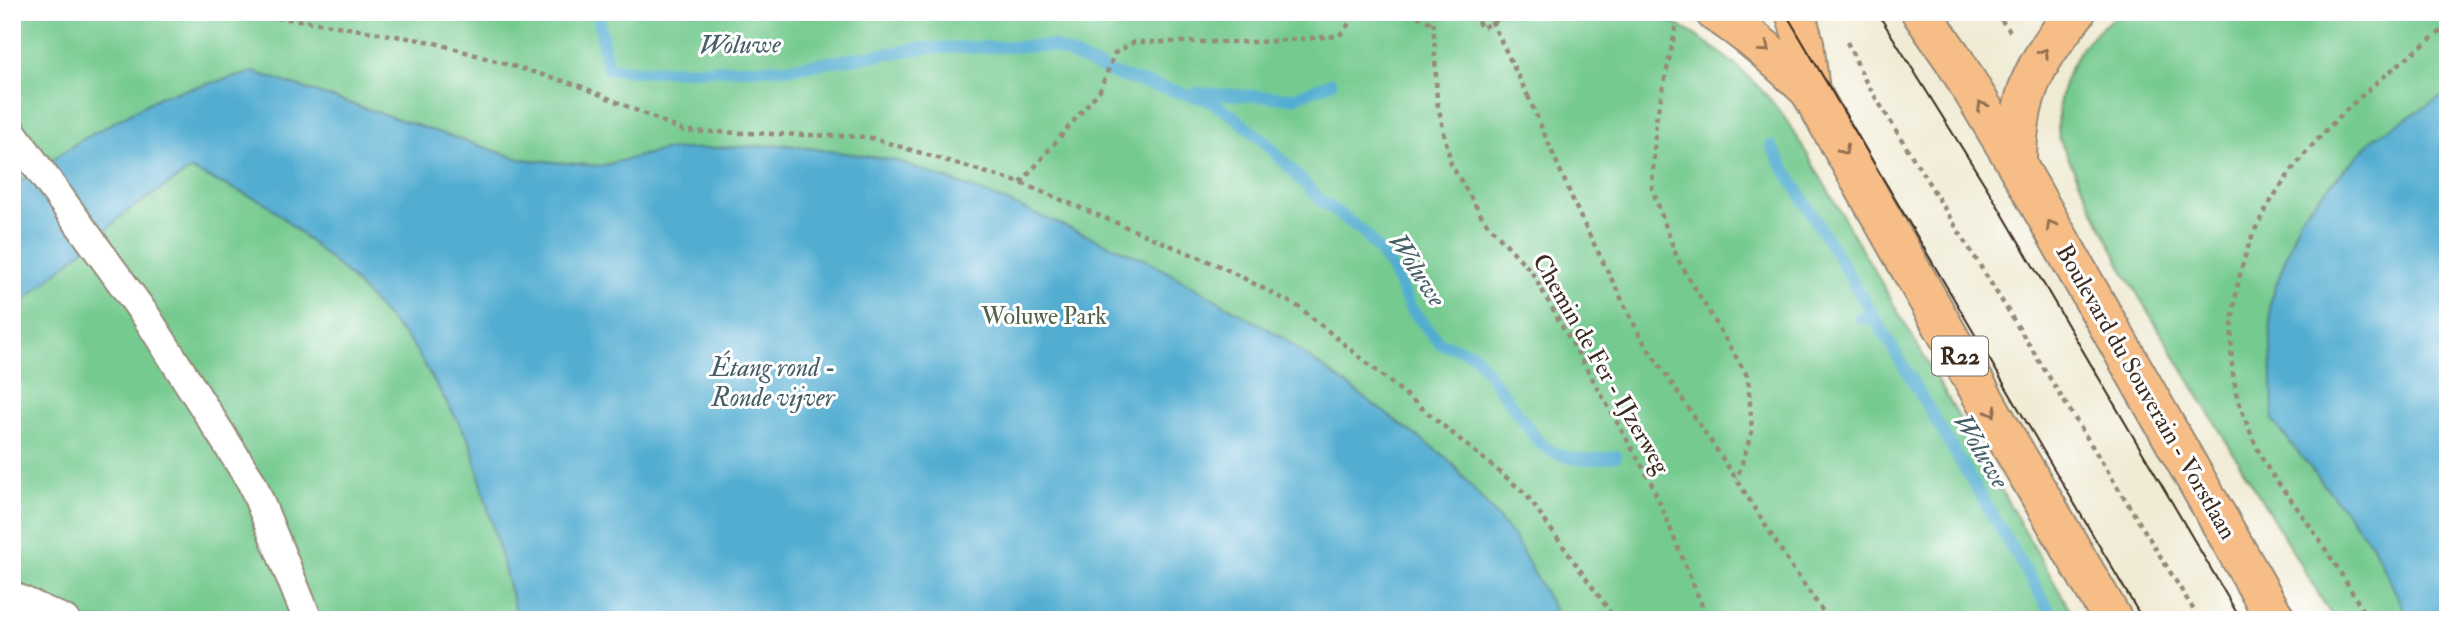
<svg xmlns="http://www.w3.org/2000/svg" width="2460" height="632" font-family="'IM FELL Double Pica',serif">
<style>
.green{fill:#74ca8f;stroke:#587a56;stroke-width:2}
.water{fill:#53add1;stroke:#476c78;stroke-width:2}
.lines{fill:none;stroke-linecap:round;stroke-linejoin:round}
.stream{stroke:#53add1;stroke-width:12}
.pedestrian-casing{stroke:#968a79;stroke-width:32}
.primary-casing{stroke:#968a79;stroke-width:42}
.path{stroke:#968a79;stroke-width:4.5;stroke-dasharray:5 5;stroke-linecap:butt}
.pedestrian{stroke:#fff;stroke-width:28}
.primary{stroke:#f6be86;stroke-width:38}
.tram{stroke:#3b2a1e;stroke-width:2}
.path-bridge{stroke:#968a79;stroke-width:4.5;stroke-dasharray:5 5;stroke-linecap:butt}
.oneway{stroke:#8f6d4d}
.labels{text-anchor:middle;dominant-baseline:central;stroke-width:6;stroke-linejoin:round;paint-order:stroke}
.shield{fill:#fff;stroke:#766a62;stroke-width:2}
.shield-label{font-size:23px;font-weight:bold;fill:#3b2a1e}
.park-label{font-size:24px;fill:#4f6246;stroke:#fff}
.street-label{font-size:24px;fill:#3b2a1e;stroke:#fff}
.water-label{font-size:26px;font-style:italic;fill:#455e66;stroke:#fff}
</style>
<rect width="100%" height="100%" fill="#fff"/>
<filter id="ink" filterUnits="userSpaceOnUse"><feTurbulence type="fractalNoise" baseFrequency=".0143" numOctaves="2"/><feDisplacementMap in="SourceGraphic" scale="14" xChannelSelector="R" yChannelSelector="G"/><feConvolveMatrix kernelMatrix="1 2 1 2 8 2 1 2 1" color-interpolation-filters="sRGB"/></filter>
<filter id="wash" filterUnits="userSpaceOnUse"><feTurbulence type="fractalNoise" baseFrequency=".00686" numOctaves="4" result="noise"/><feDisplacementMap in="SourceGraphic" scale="28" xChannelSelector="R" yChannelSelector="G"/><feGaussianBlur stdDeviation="1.57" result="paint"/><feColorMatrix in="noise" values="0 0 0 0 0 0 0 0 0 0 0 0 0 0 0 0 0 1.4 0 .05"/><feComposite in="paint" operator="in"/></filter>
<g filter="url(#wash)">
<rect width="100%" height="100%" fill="#f0ebd4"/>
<g class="green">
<path d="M 12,12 L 1645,12 C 1694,26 1751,73 1781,113 C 1791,126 1799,141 1807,154 L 2076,620 L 12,620 Z"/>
<path d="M 2125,12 L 2448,12 L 2448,620 L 2334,620 L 2123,270 L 2059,139 C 2053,86 2077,37 2125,12 Z"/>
</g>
<g class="water">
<polygon points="254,72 520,159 600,166 664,150 787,145 894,160 988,194 1148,261 1280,336 1448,459 1514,537 1560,620 518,620 470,442 412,344 348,275 266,203 191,170 129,210 12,311 12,187 78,142 161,96"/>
<polygon points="2448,93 2448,620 2409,620 2373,546 2273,421 2270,303 2300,217 2374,138"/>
</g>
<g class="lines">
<g class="stream">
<path d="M 598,12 L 607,68 L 640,71 L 790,68 L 924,48 L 1052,46 L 1119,76 L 1208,100 L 1235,117 L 1267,144 L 1319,199 L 1365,233 L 1389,264 L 1411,309 L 1440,343 L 1474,354 L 1538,441 C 1560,462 1588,462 1616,456"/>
<polyline points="1198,93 1293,98 1331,83"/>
<polyline points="1771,146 1876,320"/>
<polyline points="1860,318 1876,320 2055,620"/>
</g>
</g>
</g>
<g filter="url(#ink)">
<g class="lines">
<g class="pedestrian-casing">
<g id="pedestrian">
<polyline points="12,132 146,316 252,483 308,620"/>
<polyline points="12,596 65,620"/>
</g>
</g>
<g class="primary-casing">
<g id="primary">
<path d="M 1715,12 C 1751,35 1780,62 1810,91"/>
<polyline points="1795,12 1804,43 1810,91 1997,422 2113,620"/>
<polyline points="1921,12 1954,60 2017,165 2276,620"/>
<path d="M 2017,165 C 2017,95 2033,65 2076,12"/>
</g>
</g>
<g class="path">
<polyline points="217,12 307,21 432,42 580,86 684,131 868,137 1021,183 1222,267 1299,307 1525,493 1616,620"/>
<polyline points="1408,12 1434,24"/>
<polyline points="1433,12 1437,101 1451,164 1484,220 1531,271 1651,482 1708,620"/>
<polyline points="1474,12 1481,28 1496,21 1491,12"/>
<polyline points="1995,12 2010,31"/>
<polyline points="1676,27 1656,120 1652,188 1677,258 1748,377 1752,431 1737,479"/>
<polyline points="1847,42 1866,82 2200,620"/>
<polyline points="1528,96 1579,214 1641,338 1737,480 1791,566 1829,620"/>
<polyline points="1021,183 1100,90 1115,53 1134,42 1259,42 1339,36 1359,12"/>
<path d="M 2368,620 C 2347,582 2325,547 2300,512 C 2286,492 2267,472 2258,450 C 2246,424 2234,393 2232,364 C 2229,321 2238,262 2258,224 C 2300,142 2376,80 2448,26"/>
</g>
<use href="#pedestrian" class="pedestrian"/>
<use href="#primary" class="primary"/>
<g class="tram">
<polyline points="1785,12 2143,620"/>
<polyline points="1877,12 1992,196 2241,620"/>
</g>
<polyline class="path-bridge" points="1487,12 1528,96"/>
</g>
<defs><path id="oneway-chevron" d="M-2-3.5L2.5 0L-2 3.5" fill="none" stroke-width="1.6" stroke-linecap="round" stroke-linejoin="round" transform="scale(1.75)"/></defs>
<g class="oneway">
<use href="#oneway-chevron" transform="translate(1765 48) rotate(40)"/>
<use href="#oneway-chevron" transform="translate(2044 53) rotate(-57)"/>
<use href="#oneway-chevron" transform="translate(1982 106) rotate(-121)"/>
<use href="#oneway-chevron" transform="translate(1844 150) rotate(61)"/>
<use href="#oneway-chevron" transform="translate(2051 225) rotate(-120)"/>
<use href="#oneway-chevron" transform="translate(1992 412) rotate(61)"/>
</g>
</g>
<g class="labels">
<rect class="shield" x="1932" y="336.5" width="56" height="39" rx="5"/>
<g class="shield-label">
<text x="1960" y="356">R22</text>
</g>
<g class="park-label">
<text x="1044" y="316">Woluwe Park</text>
</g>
<g class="street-label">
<text transform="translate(1601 364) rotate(60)">Chemin de Fer - IJzerweg</text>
<text transform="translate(2146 392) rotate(60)">Boulevard du Souverain - Vorstlaan</text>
</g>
<g class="water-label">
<text transform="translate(740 45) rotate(-1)">Woluwe</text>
<text transform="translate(1417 270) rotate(57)">Woluwe</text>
<text x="773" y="368">Étang rond -<tspan x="773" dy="30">Ronde vijver</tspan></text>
<text transform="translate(1981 451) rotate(59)">Woluwe</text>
</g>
</g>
<rect width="2460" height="632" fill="none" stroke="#fff" stroke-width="42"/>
</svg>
